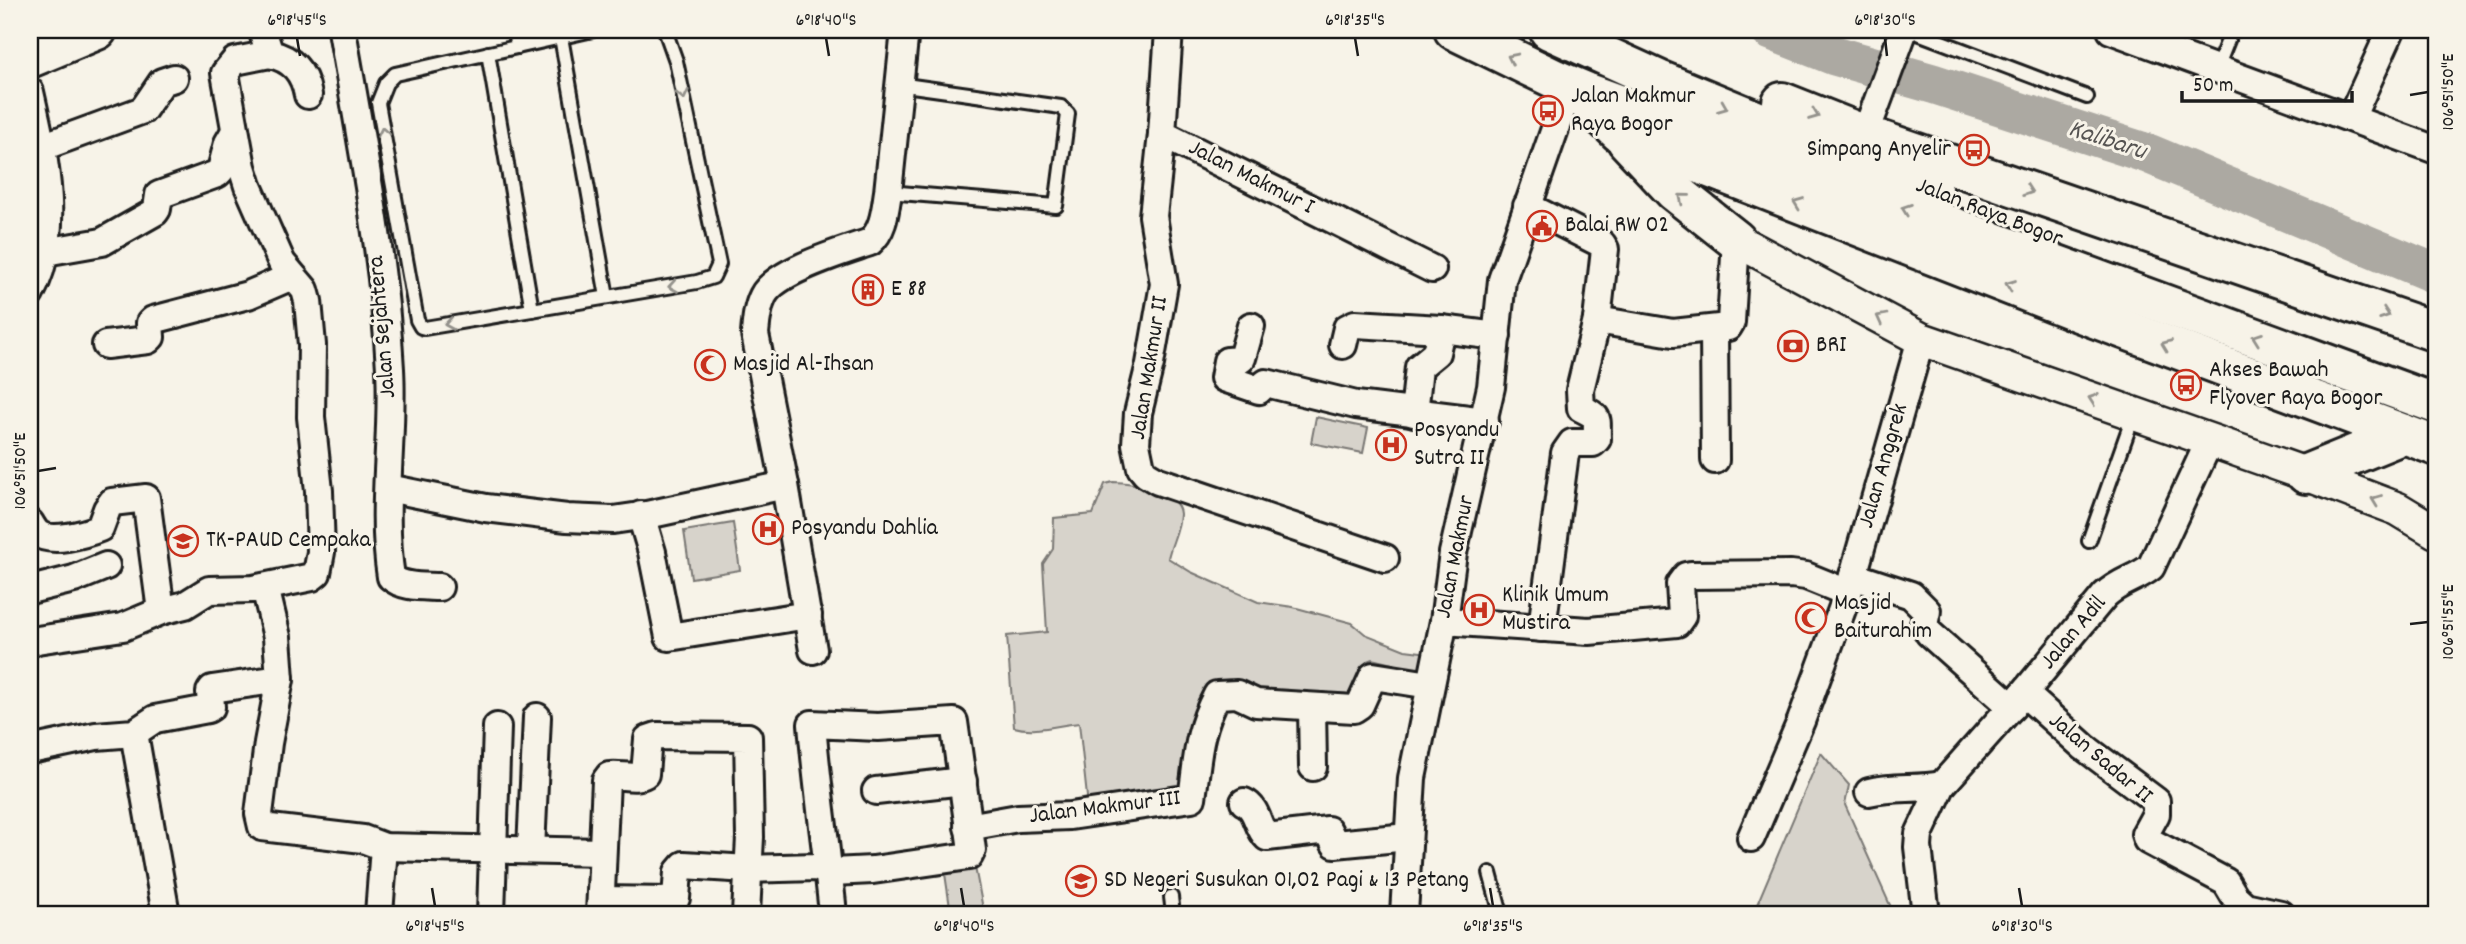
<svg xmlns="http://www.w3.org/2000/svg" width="2466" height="944" font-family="Dekko,sans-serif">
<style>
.green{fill:#d7d3cb;stroke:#7a7874;stroke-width:2}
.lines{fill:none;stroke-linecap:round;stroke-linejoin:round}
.river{stroke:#aca9a2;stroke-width:40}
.service-casing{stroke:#1c1c1c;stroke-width:18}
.minor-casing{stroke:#1c1c1c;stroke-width:32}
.tertiary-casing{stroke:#1c1c1c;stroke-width:37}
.trunk-casing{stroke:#1c1c1c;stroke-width:44}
.service{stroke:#f7f3e8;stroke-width:12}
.minor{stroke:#f7f3e8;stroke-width:26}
.tertiary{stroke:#f7f3e8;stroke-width:32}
.trunk{stroke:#f7f3e8;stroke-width:38}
.oneway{stroke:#94928c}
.ticks{fill:none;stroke:#1c1c1c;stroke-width:2.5}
.labels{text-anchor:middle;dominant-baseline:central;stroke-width:6;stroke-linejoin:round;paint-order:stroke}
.poi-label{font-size:24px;fill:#1c1c1c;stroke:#f7f3e8;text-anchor:start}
.street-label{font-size:24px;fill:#1c1c1c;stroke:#f7f3e8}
.water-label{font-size:26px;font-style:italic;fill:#565452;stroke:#f7f3e8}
.neatline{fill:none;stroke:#1c1c1c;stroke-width:2.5}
.ticks-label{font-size:18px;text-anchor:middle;fill:#1c1c1c}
</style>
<rect width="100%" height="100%" fill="#f7f3e8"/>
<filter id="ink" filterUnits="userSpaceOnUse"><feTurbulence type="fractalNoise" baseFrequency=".0143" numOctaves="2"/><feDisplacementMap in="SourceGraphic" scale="14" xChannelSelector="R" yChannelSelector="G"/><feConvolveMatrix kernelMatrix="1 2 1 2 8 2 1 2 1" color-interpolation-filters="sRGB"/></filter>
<g filter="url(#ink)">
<g class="green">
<polygon points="1316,417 1368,428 1363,453 1311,443"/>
<path d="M 1113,482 C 1130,482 1179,491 1180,514 C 1180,528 1171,544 1168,558 L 1191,572 L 1258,602 L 1293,607 L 1352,623 L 1365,634 L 1405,650 L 1421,652 L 1429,656 L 1421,671 L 1372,659 L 1367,661 L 1357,687 L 1350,694 C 1323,692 1288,697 1263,693 C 1243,689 1235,671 1212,685 L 1183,788 L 1088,806 L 1079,723 C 1058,725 1034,733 1014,727 L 1007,636 L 1047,632 L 1043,564 L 1053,549 L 1054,518 L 1093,514 L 1105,484 Z"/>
<polygon points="733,523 740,570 691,578 684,531"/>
<polygon points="1821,753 1849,785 1845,805 1894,914 1753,914"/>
<polygon points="974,862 984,914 951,914 944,867"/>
</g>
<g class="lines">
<polyline class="river" points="1770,30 1833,55 1934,84 2149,154 2436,274"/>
<g class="service-casing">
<g id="service">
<polyline points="514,30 518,47"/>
<polyline points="593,30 395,74 386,83 378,103 417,320 421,327 425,328 697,282 713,277 719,264 676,61 665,30"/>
<polyline points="1910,30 2087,97"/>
<polyline points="561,37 607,297"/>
<polyline points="488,53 532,310"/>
<polyline points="2217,68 2232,30"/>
<polyline points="888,192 1056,206 1068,114 1061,107 898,84"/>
<polyline points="2089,541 2134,414"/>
<polyline points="1490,873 1501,914"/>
<polyline points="1171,897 1173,914"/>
</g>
</g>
<g class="minor-casing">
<g id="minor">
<path d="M 262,30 L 270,54 C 293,59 304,73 308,95"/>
<path d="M 342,30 C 361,142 384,255 390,369 C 394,438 380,508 391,577 C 403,588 424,586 439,587"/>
<polyline points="1169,30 1162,134 1432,269"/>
<polyline points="2111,30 2436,150"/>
<path d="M 30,92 C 44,155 63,233 30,294"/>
<polyline points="2351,118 2391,30"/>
<polyline points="1162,134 1153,216 1164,284 1150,364 1138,413 1136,444 1141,468 1146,474 1158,481 1385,558"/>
<polyline points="1865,135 1904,30"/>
<polyline points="42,147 143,110 162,82 174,78"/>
<path d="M 1527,206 L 1602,244 L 1605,249 L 1597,320 L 1580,390 L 1581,408 C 1601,418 1596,417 1597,439 L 1593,443 L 1572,443 L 1565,453 L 1542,628"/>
<polyline points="45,252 102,242 155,212 157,209 159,195 217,174 221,170 228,143 235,131"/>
<polyline points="1597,320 1673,333 1728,327 1731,322 1736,240"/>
<polyline points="1251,326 1242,358 1240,360 1227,361 1224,378 1259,390 1266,383 1356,405 1485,421"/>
<polyline points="1714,329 1715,460"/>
<polyline points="106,345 148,340 151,337 150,323 153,320 248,295 292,276"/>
<polyline points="1343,345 1347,328 1355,324 1441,329 1497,336"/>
<polyline points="1414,413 1419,367 1436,353 1441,329"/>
<polyline points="388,488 486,508 567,518 613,520 647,515 785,485"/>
<polyline points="641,515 652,552 669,637 808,615"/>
<path d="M 30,523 C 32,526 34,530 37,533 C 51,544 85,534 100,528 L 107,509 L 112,502 L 146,498 L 161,611"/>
<polyline points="1853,576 1911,595 1927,611 1924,624 1929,633 2012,707"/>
<polyline points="265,587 277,637 280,679 268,743 259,814 262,827 363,839 384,847 602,852"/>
<polyline points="30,590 74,579 106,566"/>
<polyline points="1444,621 1589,631 1677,623 1682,616 1680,584 1686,576 1691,575 1791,574 1806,576 1848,593"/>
<polyline points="30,643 37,640 123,627 161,611 185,605 209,590 253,589 312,577 317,573 321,552 319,491 311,417 312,345 308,301 305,290 282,263 248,186 242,167 225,73 235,61 270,54"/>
<path d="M 813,650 L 785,485 L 755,334 C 756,322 757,308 763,296 C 775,271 844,251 870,242 C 884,230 885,210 888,192 L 905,30"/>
<polyline points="2024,693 2084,747 2156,801 2156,814 2145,834 2147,840 2226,882 2235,897 2245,906 2281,914"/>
<polyline points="1312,707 1313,767"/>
<polyline points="134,733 166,914"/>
<polyline points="30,750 96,736 134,733 155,719 208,709 211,707 210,692 212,689 280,679"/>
<polyline points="876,791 963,781"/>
<path d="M 1869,792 C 1893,786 1918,790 1942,785"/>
<path d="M 1244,802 C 1258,808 1257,828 1267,837 L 1328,830 L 1335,844 L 1408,837"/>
<path d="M 968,827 L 1018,818 L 1070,816 L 1192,798 C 1198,758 1197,733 1217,695 L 1237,694 L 1256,703 L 1354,709 L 1360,705 L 1373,676 L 1430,685"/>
<polyline points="1751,838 1801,721 1848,593 1921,339"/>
<polyline points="531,850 537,717"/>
<path d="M 601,900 L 671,901 L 676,898 L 678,872 L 684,865 L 748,869 L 816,867 C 821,869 826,872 832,872 L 873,870 L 969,856 L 972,850 L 954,722 L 878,727 L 812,724 C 817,788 827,851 833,914"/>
<polyline points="379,914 384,847"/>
<polyline points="491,914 497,727"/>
<path d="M 600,914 L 606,780 L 609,776 C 620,774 635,780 645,774 L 648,739 L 657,736 L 748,737 L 750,837 L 746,914"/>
<polyline points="1404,914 1412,778 1444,621 1453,553 1491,387 1502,280 1570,86"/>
<path d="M 1926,914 L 1918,847 L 1919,834 L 1942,785 L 2024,693 L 2105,595 C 2120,581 2136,579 2151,567 L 2210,440"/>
</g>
</g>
<g class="tertiary-casing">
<polyline id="tertiary" points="1736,240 1921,339 2306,474 2398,509 2436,532"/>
</g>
<g class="trunk-casing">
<g id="trunk">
<polyline points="1454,30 1555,79 1586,92 2436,404"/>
<polyline points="1549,30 1659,80 1933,193"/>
<polyline points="30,58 97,30"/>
<polyline points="1582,97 1620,133 2073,310 2436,446"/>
<polyline points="1782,102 1865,135 2436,332"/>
<polyline points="1627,141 1674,191 1736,240"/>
<polyline points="2306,474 2404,434"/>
</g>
</g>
<use href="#service" class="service"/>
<use href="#minor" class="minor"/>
<use href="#tertiary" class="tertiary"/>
<use href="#trunk" class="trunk"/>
</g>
<defs><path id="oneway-chevron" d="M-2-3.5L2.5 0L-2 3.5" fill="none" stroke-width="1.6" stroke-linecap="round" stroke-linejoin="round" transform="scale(1.75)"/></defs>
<g class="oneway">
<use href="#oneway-chevron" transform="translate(1512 58) rotate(-154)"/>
<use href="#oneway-chevron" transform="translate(683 95) rotate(78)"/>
<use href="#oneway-chevron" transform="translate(1723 107) rotate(22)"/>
<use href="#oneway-chevron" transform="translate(1814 115) rotate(21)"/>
<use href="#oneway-chevron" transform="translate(383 132) rotate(-101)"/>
<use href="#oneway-chevron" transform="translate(2028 191) rotate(19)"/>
<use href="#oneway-chevron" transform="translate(1683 198) rotate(-141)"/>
<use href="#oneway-chevron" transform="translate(1798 203) rotate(-159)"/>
<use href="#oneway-chevron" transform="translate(1906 209) rotate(-160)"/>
<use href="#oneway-chevron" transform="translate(2010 285) rotate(-159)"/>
<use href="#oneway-chevron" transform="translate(673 286) rotate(171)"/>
<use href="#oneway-chevron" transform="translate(2385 314) rotate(19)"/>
<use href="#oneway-chevron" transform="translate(1881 318) rotate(-152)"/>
<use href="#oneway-chevron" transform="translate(449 324) rotate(170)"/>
<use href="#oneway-chevron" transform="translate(2257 338) rotate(-160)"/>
<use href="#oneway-chevron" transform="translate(2166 345) rotate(-159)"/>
<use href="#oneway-chevron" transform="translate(2093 399) rotate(-161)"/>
<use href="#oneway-chevron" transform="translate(2376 500) rotate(-159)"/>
</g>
</g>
<path class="ticks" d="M 297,38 L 300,56M 826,38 L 829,56M 1355,38 L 1358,56M 1885,38 L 1887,56M 2410,95 L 2428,92M 38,471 L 56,468M 2410,624 L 2428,622M 432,888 L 435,906M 961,888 L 964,906M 1490,888 L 1493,906M 2019,888 L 2022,906"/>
<defs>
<g id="bus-ring" transform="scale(1.575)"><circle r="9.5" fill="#f7f3e8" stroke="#c8321e" stroke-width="1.5"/><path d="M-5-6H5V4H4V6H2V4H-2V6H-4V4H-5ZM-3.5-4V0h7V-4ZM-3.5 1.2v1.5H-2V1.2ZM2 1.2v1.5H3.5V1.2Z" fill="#c8321e"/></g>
<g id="civic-ring" transform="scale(1.575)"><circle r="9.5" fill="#f7f3e8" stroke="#c8321e" stroke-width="1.5"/><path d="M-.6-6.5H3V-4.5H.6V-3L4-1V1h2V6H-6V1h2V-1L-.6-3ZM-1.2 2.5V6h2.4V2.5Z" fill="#c8321e"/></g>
<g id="building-ring" transform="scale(1.575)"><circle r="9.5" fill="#f7f3e8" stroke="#c8321e" stroke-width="1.5"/><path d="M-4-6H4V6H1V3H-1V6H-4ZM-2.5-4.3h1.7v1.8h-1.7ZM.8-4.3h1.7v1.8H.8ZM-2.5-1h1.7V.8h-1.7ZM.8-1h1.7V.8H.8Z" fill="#c8321e"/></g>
<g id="bank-ring" transform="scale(1.575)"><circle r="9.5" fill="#f7f3e8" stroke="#c8321e" stroke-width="1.5"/><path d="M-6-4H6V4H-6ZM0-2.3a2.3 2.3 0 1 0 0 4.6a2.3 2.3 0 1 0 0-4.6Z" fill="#c8321e"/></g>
<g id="mosque-ring" transform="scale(1.575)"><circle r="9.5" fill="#f7f3e8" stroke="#c8321e" stroke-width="1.5"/><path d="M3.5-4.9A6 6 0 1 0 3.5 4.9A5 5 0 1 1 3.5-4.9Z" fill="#c8321e"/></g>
<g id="hospital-ring" transform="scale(1.575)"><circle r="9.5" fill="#f7f3e8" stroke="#c8321e" stroke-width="1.5"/><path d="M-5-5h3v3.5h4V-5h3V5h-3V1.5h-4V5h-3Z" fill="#c8321e"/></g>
<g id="school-ring" transform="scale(1.575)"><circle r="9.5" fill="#f7f3e8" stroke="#c8321e" stroke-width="1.5"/><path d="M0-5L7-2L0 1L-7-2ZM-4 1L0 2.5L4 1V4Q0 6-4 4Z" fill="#c8321e"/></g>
</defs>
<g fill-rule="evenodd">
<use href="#bus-ring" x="1548" y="111"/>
<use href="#bus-ring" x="1974" y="150"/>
<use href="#civic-ring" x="1542" y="226"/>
<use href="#building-ring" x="868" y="290"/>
<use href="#bank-ring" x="1793" y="346"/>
<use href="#mosque-ring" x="710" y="365"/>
<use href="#bus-ring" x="2186" y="385"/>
<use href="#hospital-ring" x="1391" y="445"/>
<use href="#hospital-ring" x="768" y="529"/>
<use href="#school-ring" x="183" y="541"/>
<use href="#hospital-ring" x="1479" y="610"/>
<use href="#mosque-ring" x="1811" y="618"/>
<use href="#school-ring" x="1081" y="881"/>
</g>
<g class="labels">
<g class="poi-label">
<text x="1571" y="97">Jalan Makmur<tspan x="1571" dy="28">Raya Bogor</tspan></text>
<text x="1951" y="150" text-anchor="end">Simpang Anyelir</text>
<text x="1565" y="226">Balai RW 02</text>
<text x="891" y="290">E 88</text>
<text x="1816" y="346">BRI</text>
<text x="733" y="365">Masjid Al-Ihsan</text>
<text x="2209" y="371">Akses Bawah<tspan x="2209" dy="28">Flyover Raya Bogor</tspan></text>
<text x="1414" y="431">Posyandu<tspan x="1414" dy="28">Sutra II</tspan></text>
<text x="791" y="529">Posyandu Dahlia</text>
<text x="206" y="541">TK-PAUD Cempaka</text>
<text x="1502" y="596">Klinik Umum<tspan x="1502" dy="28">Mustira</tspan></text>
<text x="1834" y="604">Masjid<tspan x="1834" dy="28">Baiturahim</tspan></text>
<text x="1104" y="881">SD Negeri Susukan 01,02 Pagi &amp; 13 Petang</text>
</g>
<g class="street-label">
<text transform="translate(1251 178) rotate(27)">Jalan Makmur I</text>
<text transform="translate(1989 213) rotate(21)">Jalan Raya Bogor</text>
<text transform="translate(383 327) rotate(-95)">Jalan Sejahtera</text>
<text transform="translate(1150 368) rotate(-81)">Jalan Makmur II</text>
<text transform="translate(1884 466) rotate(-74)">Jalan Anggrek</text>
<text transform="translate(1456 557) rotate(-79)">Jalan Makmur</text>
<text transform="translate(2074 633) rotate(-50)">Jalan Adil</text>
<text transform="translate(2100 759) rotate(40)">Jalan Sadar II</text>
<text transform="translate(1105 808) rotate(-7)">Jalan Makmur III</text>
</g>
<g class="water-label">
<text transform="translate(2107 141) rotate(18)">Kalibaru</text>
</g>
</g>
<rect width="2466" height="944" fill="none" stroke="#f7f3e8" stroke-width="77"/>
<path d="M2182 91v10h170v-10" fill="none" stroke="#1c1c1c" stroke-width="3.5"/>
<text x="2193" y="91" font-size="21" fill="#1c1c1c" stroke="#f7f3e8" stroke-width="5" paint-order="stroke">50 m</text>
<rect x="38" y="38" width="2390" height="868" class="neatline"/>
<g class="ticks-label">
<text x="297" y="25">6°18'45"S</text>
<text x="826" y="25">6°18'40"S</text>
<text x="1355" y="25">6°18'35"S</text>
<text x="1885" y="25">6°18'30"S</text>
<text transform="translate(2447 92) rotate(-90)" y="6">106°51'50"E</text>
<text transform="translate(19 471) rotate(-90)" y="6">106°51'50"E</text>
<text transform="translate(2447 622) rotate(-90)" y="6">106°51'55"E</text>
<text x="435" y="931">6°18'45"S</text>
<text x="964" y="931">6°18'40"S</text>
<text x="1493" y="931">6°18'35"S</text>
<text x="2022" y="931">6°18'30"S</text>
</g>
</svg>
